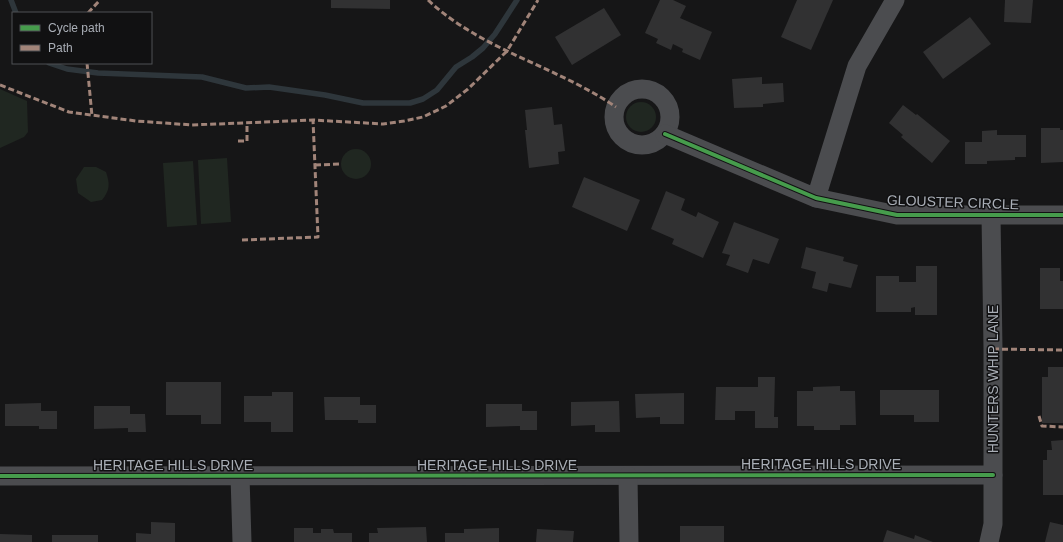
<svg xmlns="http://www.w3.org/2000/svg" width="1063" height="542" font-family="Arial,sans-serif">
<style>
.green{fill:#202721}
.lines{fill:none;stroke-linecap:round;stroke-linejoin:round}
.stream{stroke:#2e363b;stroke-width:5.5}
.building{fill:#313132}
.minor{stroke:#4b4c4f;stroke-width:19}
.quiet{stroke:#a18479;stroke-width:3;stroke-dasharray:6 3;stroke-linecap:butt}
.cycleway-casing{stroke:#111112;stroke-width:6}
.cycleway{stroke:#469c4c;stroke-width:4}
.labels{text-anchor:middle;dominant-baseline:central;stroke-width:3;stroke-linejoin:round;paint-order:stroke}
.street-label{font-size:14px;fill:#a9aeb6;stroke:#111112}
</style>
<rect width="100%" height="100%" fill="#161617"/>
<g class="green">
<polygon points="0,89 27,101 28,132 24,137 0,148"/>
<circle cx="641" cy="117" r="15"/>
<circle cx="356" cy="164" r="15"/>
<polygon points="227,158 231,222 201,224 198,160"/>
<polygon points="193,161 197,225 167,227 163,163"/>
<path d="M 84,167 L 96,167 L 106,172 C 110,184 110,190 102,200 L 91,202 L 78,193 L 76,179 Z"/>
</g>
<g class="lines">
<g class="stream">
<polyline points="11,0 16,13"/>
<polyline points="49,63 67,69 98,73 202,77 246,88 269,87 325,95 363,103 410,103 423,99 437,90 456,67 472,57 483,48 495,34 517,0"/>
</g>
</g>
<g class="building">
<polygon points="331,0 390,0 390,9 331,8"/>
<polygon points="660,0 673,0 686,6 680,18 712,32 700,60 682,52 683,49 673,44 671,50 656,43 658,39 645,33"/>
<polygon points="797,0 833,0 811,50 781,37"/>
<polygon points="1005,0 1033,0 1031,23 1004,22"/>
<polygon points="604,8 621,35 572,65 555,37"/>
<polygon points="970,17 991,44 943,79 923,52"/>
<polygon points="762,77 762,84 783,83 784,102 763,104 763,107 734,108 732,79"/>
<polygon points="903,105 916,115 917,114 950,141 932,163 901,137 903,135 889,123"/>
<polygon points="552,107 554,125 562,124 565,151 558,152 559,164 529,168 525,130 527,130 525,110"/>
<polygon points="1041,128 1060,128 1060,130 1063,130 1063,162 1041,163"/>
<polygon points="997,130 997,135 1026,135 1026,157 1015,157 1015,160 987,161 987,164 965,164 965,142 982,142 982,131"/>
<polygon points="584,177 640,200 627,231 572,207"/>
<polygon points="666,191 685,199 681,210 696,217 698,212 719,222 703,258 672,244 674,239 651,229"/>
<polygon points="734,222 779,239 769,264 753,259 748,273 726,265 730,255 722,253"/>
<polygon points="806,247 844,257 843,261 858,265 851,288 829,283 827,292 812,288 816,272 801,268"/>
<polygon points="916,266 937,266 937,315 915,315 915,307 911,308 911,312 876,312 876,276 899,276 899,282 916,282"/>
<polygon points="1040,268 1060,268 1060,281 1063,281 1063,309 1040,309"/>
<polygon points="1048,367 1063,367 1063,423 1042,423 1042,377 1048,377"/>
<polygon points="758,377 775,377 774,417 778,417 778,428 755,428 755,411 735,411 735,420 715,420 716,387 758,387"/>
<polygon points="166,382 221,382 221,424 201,424 201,415 166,415"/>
<polygon points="840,386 840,391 855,391 856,425 840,425 840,430 814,430 814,426 797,426 797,391 813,391 813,387"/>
<polygon points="880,390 939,390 939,422 914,422 914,415 880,415"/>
<polygon points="272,392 293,392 293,432 271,432 271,422 244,422 244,396 272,396"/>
<polygon points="684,393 684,424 660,424 660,417 636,418 635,394"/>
<polygon points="324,397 360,397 360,405 376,405 376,423 358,423 358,420 325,420"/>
<polygon points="619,401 620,432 595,432 595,425 571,426 571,402"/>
<polygon points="41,403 41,411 57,411 57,429 39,429 39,426 5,426 5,404"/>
<polygon points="486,404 522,404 522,411 537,411 537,430 520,430 520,426 486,427"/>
<polygon points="94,406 130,406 130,414 145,414 146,432 128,432 128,428 94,429"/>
<polygon points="1063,440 1063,495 1043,495 1043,460 1047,460 1047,450 1052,450 1051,441"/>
<polygon points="151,522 175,523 175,542 136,542 136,533 151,534"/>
<polygon points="1050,522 1063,525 1063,542 1045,542"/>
<rect x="680" y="526" width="44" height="16"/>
<polygon points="426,527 427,542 369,542 369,533 378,533 377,528"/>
<polygon points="294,528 313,528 313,533 321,533 321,529 333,529 334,533 352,533 352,542 294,542"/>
<polygon points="499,528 499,542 445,542 445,533 464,533 464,529"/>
<polygon points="537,529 574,531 573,542 536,542"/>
<polygon points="887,530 914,539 915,535 933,542 883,542"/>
<polygon points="0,534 32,535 32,542 0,542"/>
<rect x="52" y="535" width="46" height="7"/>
</g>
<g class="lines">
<g class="minor">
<circle cx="642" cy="117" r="28"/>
<polyline points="665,134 816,198 897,215 1063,215"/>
<polyline points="816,198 857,66 895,0"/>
<polyline points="0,476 993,475"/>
<polyline points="240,476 242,542"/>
<polyline points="628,476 629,542"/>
<polyline points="989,542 993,524 993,349 991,215"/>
</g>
<g class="quiet">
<path d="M 428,0 C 481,50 556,66 616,107"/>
<polyline points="88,13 100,0"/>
<polyline points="87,63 92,116"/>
<polyline points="0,85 69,112 136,121 192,125 313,120 383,124 404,121 423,117 446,106 468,89 507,51 538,0"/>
<polyline points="238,141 247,141 247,124"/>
<polyline points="315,165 342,164"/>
<polyline points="242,240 318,237 313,120"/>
<polyline points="993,349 1063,350"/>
<polyline points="1039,416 1042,426 1063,427"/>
</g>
<g class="cycleway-casing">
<g id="cycleway">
<polyline points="665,134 816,198 897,215 1063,215"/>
<polyline points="0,476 993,475"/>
</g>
</g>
<use href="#cycleway" class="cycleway"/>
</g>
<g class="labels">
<g class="street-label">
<text transform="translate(953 202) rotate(2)">GLOUSTER CIRCLE</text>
<text transform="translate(993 379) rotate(-90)">HUNTERS WHIP LANE</text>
<text x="821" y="464">HERITAGE HILLS DRIVE</text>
<text x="173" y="465">HERITAGE HILLS DRIVE</text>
<text x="497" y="465">HERITAGE HILLS DRIVE</text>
</g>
</g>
<rect x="12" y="12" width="140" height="52" fill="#111112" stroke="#4e5054"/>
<rect x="20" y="25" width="20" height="6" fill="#469c4c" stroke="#4e5054"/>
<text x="48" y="32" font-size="12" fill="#a9aeb6">Cycle path</text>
<rect x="20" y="45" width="20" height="6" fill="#a18479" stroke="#4e5054"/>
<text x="48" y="52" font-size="12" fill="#a9aeb6">Path</text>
</svg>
